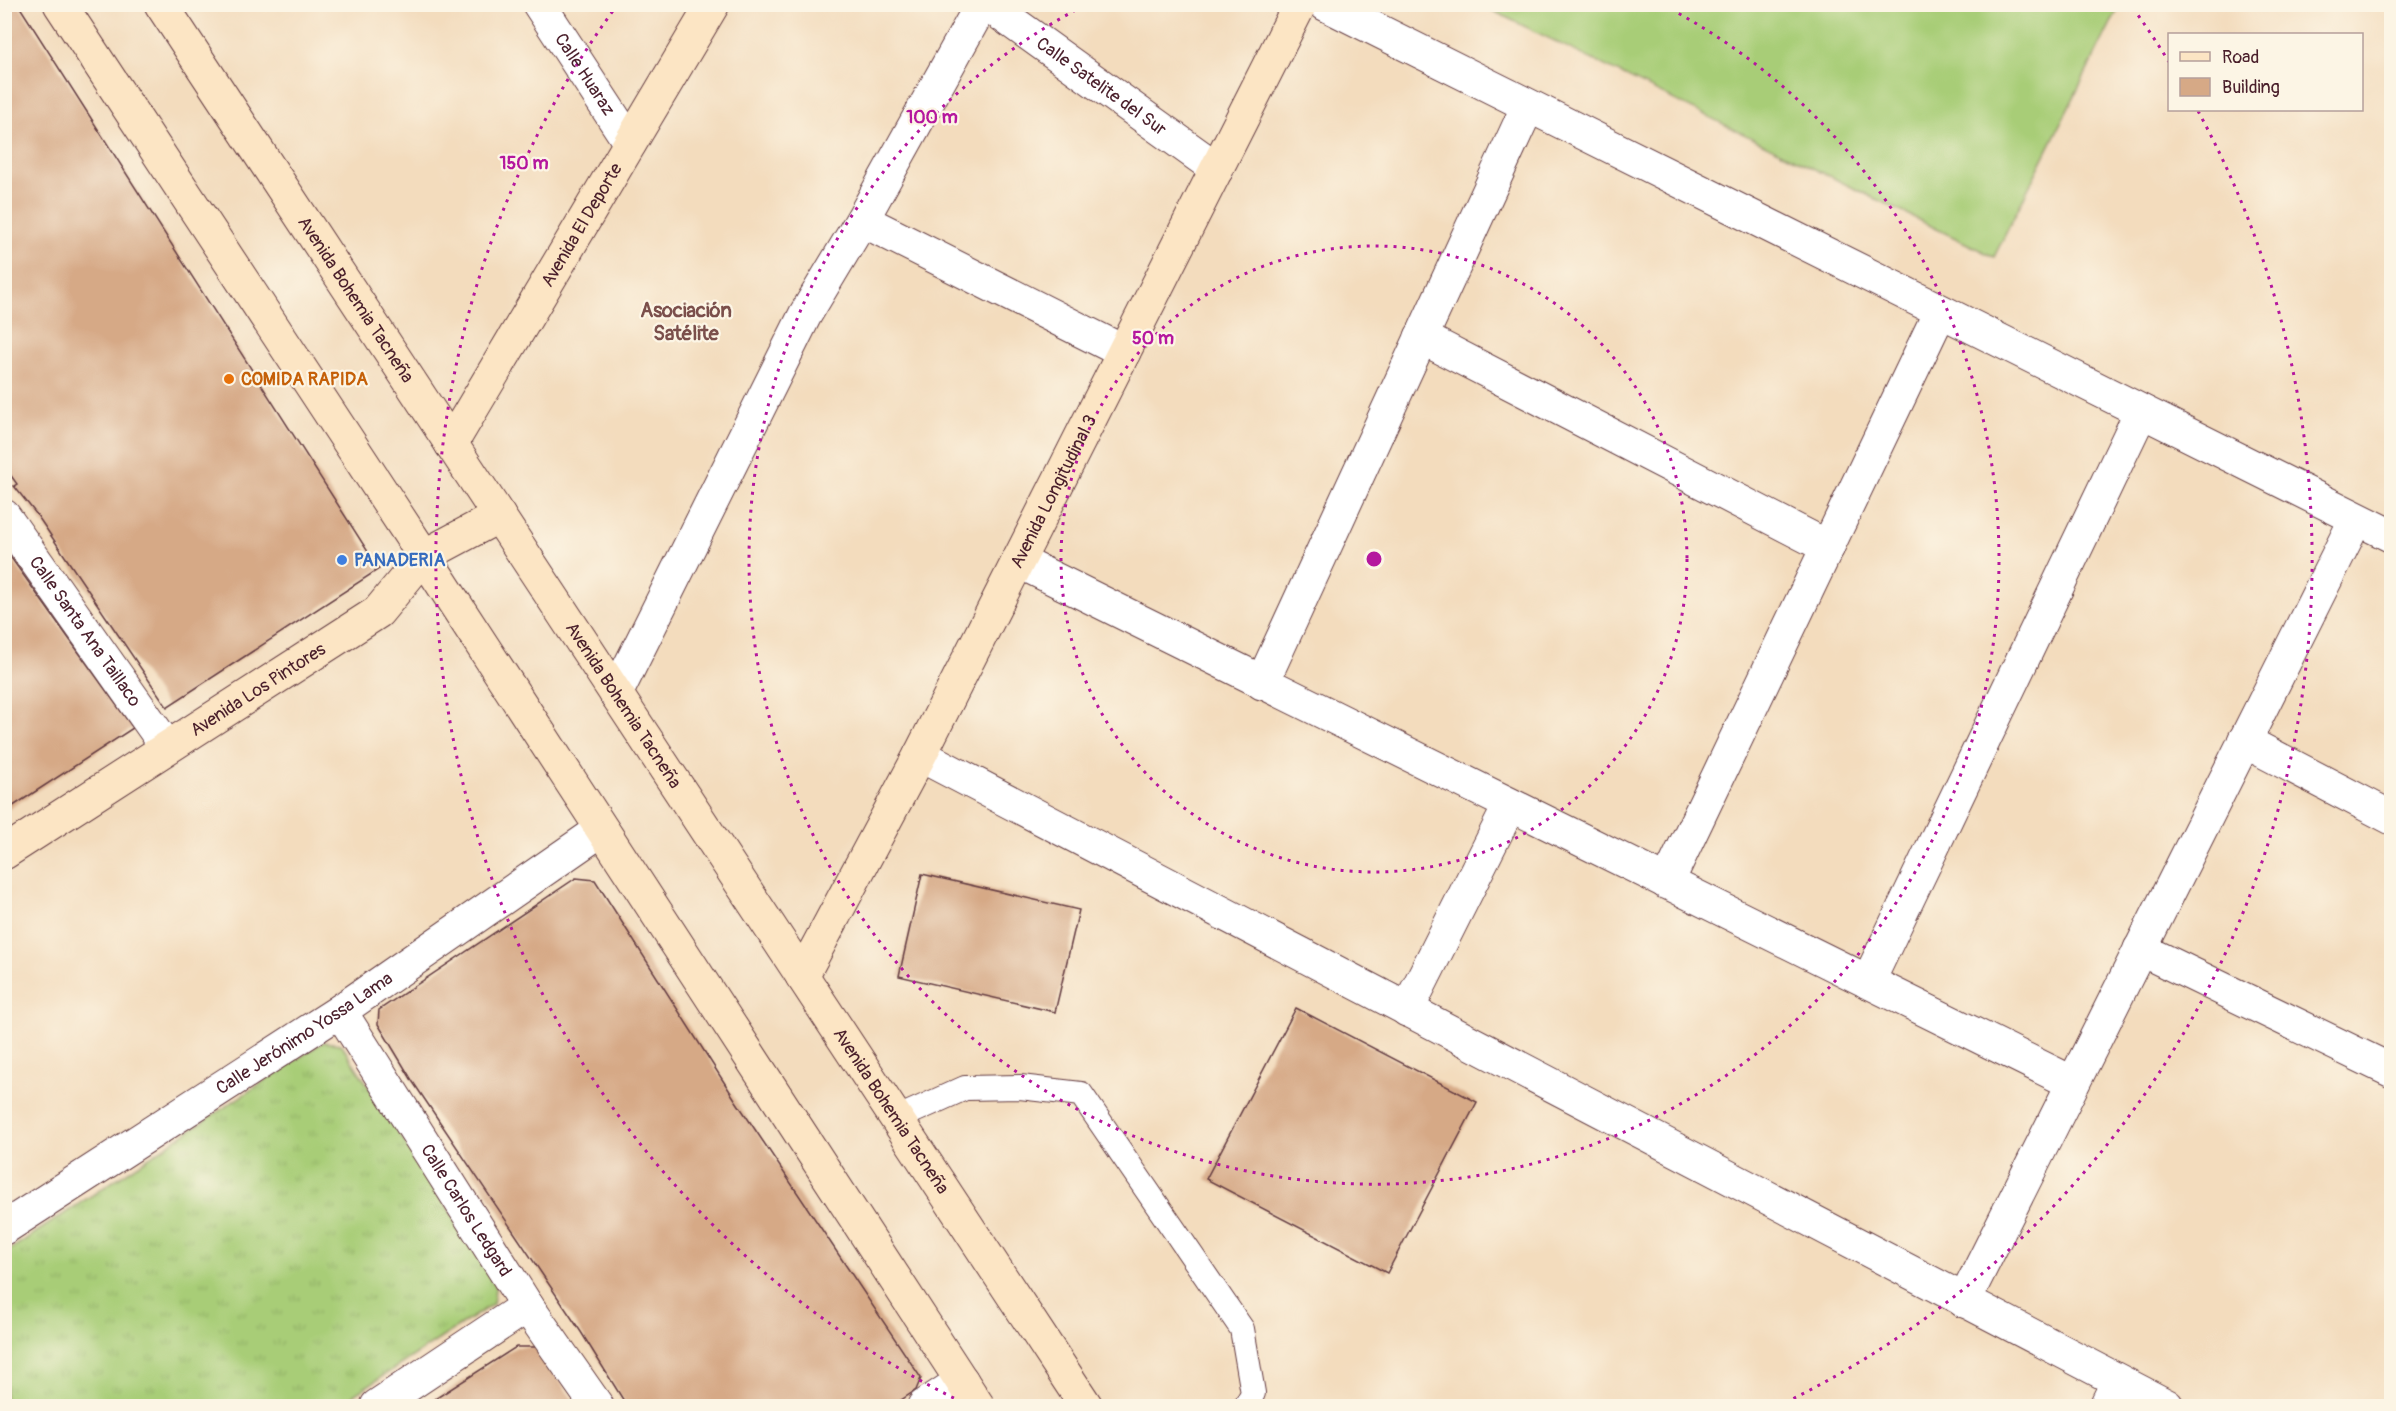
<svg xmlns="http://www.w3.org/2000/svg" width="2396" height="1411" font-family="Pangolin,sans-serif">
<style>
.grass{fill:url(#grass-tufts);stroke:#797651;stroke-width:1.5}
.garden{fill:#a8cd77;stroke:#797651;stroke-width:1.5}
.building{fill:#d6a986}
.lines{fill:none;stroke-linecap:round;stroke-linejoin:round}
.lane-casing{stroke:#633b41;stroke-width:26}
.street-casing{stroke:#633b41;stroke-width:35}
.secondary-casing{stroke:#633b41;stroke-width:35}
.lane{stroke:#fff;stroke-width:24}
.street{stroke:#fff;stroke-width:33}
.secondary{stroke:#fce5c4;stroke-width:33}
.ring{fill:none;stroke:#b5179e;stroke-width:3;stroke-dasharray:3 6}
.food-dot{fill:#e8710a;stroke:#fcf5e5;stroke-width:2}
.shop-dot{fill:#3f7fe0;stroke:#fcf5e5;stroke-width:2}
.labels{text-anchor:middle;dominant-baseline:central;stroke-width:4.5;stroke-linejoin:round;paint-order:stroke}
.street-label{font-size:18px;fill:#4a1f2b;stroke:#fcf5e5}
.food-label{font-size:18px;font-weight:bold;fill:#c56008;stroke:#fcf5e5;text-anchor:start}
.shop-label{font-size:18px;font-weight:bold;fill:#366cbe;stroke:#fcf5e5;text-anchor:start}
.neighbourhood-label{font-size:20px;font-weight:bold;fill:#7b4f4b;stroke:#fcf5e5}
.centre{fill:#b5179e;stroke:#fcf5e5;stroke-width:3}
.ring-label{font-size:18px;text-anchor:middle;font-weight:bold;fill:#b5179e;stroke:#fcf5e5;stroke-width:4.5;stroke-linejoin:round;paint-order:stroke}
</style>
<defs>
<pattern id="grass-tufts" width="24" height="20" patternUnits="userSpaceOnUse" patternTransform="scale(1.5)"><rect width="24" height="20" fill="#a8cd77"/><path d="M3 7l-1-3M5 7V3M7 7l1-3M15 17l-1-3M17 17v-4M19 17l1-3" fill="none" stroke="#92b067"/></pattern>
</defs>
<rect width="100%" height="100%" fill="#fcf5e5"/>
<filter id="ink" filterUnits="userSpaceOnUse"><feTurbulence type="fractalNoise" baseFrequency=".0167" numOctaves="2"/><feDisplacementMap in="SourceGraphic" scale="12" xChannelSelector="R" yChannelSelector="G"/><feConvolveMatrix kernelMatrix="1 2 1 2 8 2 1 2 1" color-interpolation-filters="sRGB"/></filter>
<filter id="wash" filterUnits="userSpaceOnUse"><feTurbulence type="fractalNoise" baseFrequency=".008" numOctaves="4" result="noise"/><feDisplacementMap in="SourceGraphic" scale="24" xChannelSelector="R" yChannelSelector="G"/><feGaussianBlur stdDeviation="1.35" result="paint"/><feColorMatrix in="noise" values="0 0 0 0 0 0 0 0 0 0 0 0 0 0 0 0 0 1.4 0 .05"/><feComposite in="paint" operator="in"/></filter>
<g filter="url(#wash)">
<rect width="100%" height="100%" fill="#f3dcbd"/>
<polygon class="grass" points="323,1042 341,1044 496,1282 493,1304 337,1406 5,1406 5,1253"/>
<polygon class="garden" points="1481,5 2120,4 2120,5 1994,257"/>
<g id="blocks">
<g class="building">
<polygon points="4,4 18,4 379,569 167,707 37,515 14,486 17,484 4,466"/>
<polygon points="4,548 133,728 4,812"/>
<polygon points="922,874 1079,910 1055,1012 899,976"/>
<polygon points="576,878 595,880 736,1101 921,1378 916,1390 892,1406 627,1406 581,1332 413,1082 378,1024 379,1010"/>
<polygon points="1296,1008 1477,1102 1387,1273 1206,1179"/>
<polygon points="516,1347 536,1347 577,1406 424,1406"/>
</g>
</g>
</g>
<g filter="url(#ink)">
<use href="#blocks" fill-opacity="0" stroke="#633b41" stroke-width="1.5"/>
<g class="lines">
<g class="lane-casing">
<polyline id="lane" points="896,1119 965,1088 1020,1087 1081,1094 1242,1329 1253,1393 1246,1406"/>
</g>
<g class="street-casing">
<g id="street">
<path id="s1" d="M 539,4 L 630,143"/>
<path id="s2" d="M 987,4 L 1217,169"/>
<polyline points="1325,4 2392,536"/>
<polyline points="862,220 1124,352"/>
<polyline points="1421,337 1828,547"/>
<path id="s3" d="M 4,516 L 167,747"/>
<polyline points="1018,561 2073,1083"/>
<polyline points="1262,683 1528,106"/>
<polyline points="616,694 805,315 862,220 982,4"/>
<polyline points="2244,741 2392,818"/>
<polyline points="920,755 2167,1406"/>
<polyline points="1667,883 1940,312"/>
<polyline points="2140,949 2392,1071"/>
<polyline points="1868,982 2141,412"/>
<polyline points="1407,1010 1510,805"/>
<path id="s4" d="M 340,1011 L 527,1306 L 597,1406"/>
<path id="s5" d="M 4,1228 L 340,1011 L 601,830"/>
<polyline points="1964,1301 2356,519"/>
<polyline points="377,1406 527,1306"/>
<polyline points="924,1406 962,1381"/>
<polyline points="2106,1406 2118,1381"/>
</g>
</g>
<g class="secondary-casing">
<g id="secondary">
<polyline points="60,4 424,556 978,1406"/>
<path id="s6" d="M 161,4 L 1086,1406"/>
<path id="s7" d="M 451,444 L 713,4"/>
<path id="s8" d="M 4,853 L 378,612 L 424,556 L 499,516"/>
<path id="s9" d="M 802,976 L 920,755 L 1300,4"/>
</g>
</g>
<use href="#lane" class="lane"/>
<use href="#street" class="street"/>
<use href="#secondary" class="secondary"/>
</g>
</g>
<g class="ring">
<circle cx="1374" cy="559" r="313"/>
<path d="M1663 5A625 625 0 1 1 1085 5"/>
<path d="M970 1406A938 938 0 0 1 615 8M2133 8A938 938 0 0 1 2169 62M2198 111A938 938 0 0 1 1778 1406"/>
</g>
<circle class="food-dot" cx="229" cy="379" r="6"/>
<circle class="shop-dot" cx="342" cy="560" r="6"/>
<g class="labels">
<g class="street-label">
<text stroke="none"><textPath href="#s1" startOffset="84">Calle Huaraz</textPath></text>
<text stroke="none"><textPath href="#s2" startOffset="141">Calle Satelite del Sur</textPath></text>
<text stroke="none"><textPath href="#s7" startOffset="255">Avenida El Deporte</textPath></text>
<text stroke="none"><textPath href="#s6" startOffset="354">Avenida Bohemia Tacneña</textPath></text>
<text stroke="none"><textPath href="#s9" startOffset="546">Avenida Longitudinal 3</textPath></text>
<text stroke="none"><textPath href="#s3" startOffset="141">Calle Santa Ana Taillaco</textPath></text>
<text stroke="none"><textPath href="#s8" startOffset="302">Avenida Los Pintores</textPath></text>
<text stroke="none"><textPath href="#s6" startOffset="840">Avenida Bohemia Tacneña</textPath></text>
<text stroke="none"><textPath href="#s5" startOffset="358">Calle Jerónimo Yossa Lama</textPath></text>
<text stroke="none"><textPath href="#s6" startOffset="1326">Avenida Bohemia Tacneña</textPath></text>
<text stroke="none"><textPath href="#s4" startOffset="236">Calle Carlos Ledgard</textPath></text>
</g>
<g class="food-label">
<text x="241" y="379">COMIDA RAPIDA</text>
</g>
<g class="shop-label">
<text x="354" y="560">PANADERIA</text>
</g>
<g class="neighbourhood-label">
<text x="686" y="310">Asociación<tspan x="686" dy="23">Satélite</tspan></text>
</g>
</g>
<circle cx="1374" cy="559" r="9" class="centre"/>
<g class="ring-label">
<text x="932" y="123">100 m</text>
<text x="524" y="169">150 m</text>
<text x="1153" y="344">50 m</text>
</g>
<rect width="2396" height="1411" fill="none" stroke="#fcf5e5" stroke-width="24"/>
<rect x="2168" y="33" width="195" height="78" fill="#fcf5e5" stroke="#b59f9b" stroke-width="1.5"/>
<rect x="2180" y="52" width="30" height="9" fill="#fce5c4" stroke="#b59f9b" stroke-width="1.5"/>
<text x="2222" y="63" font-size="18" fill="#4a1f2b">Road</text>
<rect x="2180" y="78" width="30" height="18" fill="#d6a986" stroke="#b59f9b" stroke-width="1.5"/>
<text x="2222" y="93" font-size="18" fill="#4a1f2b">Building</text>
</svg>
